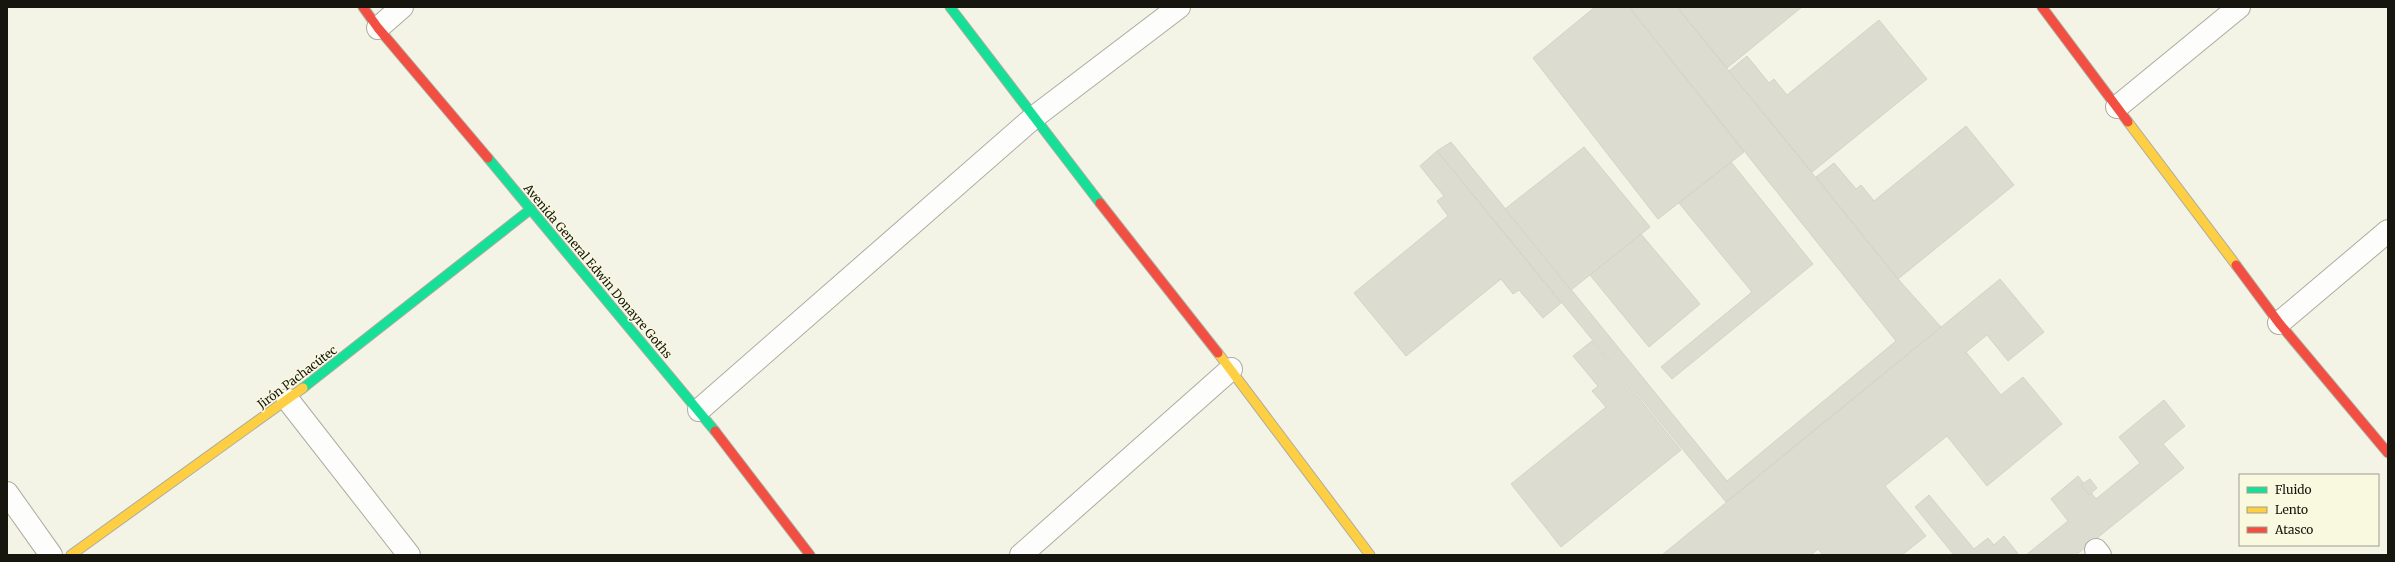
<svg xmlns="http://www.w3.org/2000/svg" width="2395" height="562" font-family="Merriweather,serif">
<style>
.building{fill:#dcdcd1;stroke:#d3d3c9}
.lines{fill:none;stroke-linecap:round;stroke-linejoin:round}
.lane-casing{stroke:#acaca1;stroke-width:24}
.street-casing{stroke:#acaca1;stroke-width:24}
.fast-casing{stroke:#acaca1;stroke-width:11}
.slow-casing{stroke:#acaca1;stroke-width:11}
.jam-casing{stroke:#acaca1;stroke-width:11}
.lane{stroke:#fdfdfb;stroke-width:22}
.street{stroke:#fdfdfb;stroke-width:22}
.fast{stroke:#16e098;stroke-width:9}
.slow{stroke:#ffcf43;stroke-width:9}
.jam{stroke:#f24e42;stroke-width:9}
.labels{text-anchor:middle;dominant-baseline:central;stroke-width:3;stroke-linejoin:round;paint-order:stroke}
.street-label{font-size:12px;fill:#16160e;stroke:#f9f9e0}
</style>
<rect width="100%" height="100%" fill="#f3f3e6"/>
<g class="building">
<polygon points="1595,7 1629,7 1744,152 1658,219 1533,58"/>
<polygon points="1629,7 1677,7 1898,279 1941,327 1726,502 1437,151 1451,142 1727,481 1896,341"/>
<polygon points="1677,7 1802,7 1727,68"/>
<polygon points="1879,20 1927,79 1812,172 1729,71 1747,56 1769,83 1774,79 1787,95"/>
<polygon points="1966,126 2014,185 1898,279 1816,177 1834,163 1856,189 1861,185 1874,201"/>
<polygon points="1584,147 1650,227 1571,290 1505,209"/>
<polygon points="1437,151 1561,303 1543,318 1519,290 1513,294 1501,279 1406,356 1354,293 1448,216 1437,201 1444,196 1420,166"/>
<polygon points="1731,162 1813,264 1672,379 1661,367 1752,292 1679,203"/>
<polygon points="1641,234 1700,304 1649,347 1590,275"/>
<polygon points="2000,279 2044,332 2008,361 1987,335 1966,352 2001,395 2023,377 2062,424 1987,486 1947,436 1885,486 1926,536 1902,555 1823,555 1818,549 1811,555 1662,555"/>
<polygon points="1592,341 1681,450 1561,547 1511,484 1606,407 1592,391 1598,386 1573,356"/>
<polygon points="2164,400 2185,426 2163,444 2184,468 2076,555 2026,555 2068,521 2051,499 2078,476 2096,499 2140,463 2119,437"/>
<polygon points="2090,479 2097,488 2089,495 2081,485"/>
<polygon points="1929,495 1974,549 1988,538 1994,545 2004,536 2019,555 1954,555 1915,507"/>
</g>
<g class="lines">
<g class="lane-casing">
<polyline id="lane" points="2096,550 2100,555"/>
</g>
<g class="street-casing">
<g id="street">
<polyline points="378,28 402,7"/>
<polyline points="2117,107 2239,7"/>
<polyline points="2279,323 2388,231"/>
<polyline points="288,400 409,555"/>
<polyline points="699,410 1033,118 1179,7"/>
<polyline points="7,493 51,555"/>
<polyline points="1021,555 1231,369"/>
</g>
</g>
<g class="fast-casing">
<g id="fast">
<polyline points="950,7 1100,203"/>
<polyline points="488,158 715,431"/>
<polyline points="303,388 531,209"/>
</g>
</g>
<g class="slow-casing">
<g id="slow">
<polyline points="2128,122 2236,265"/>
<polyline points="1218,353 1370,555"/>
<polyline points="71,555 303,388"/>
</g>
</g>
<g class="jam-casing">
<g id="jam">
<polyline points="363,7 378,28 488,158"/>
<polyline points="2042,7 2128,122"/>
<polyline points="1100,203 1218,353"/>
<polyline points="2236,265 2279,323 2388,453"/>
<polyline points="715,431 810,555"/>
</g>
</g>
<use href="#lane" class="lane"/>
<use href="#street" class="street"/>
<use href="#fast" class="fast"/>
<use href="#slow" class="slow"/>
<use href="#jam" class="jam"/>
</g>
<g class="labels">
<g class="street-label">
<text transform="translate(598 271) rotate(50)">Avenida General Edwin Donayre Goths</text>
<text transform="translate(297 377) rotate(-37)">Jirón Pachacútec</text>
</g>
</g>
<rect width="2395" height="562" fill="none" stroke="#16160e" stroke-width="16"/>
<rect x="2239" y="474" width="140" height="72" fill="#f9f9e0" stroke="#9e9e8c"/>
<rect x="2247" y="487" width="20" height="6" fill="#16e098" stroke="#9e9e8c"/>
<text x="2275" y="494" font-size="12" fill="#16160e">Fluido</text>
<rect x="2247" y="507" width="20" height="6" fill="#ffcf43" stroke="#9e9e8c"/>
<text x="2275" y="514" font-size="12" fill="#16160e">Lento</text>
<rect x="2247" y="527" width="20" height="6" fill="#f24e42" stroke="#9e9e8c"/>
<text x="2275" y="534" font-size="12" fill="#16160e">Atasco</text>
</svg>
